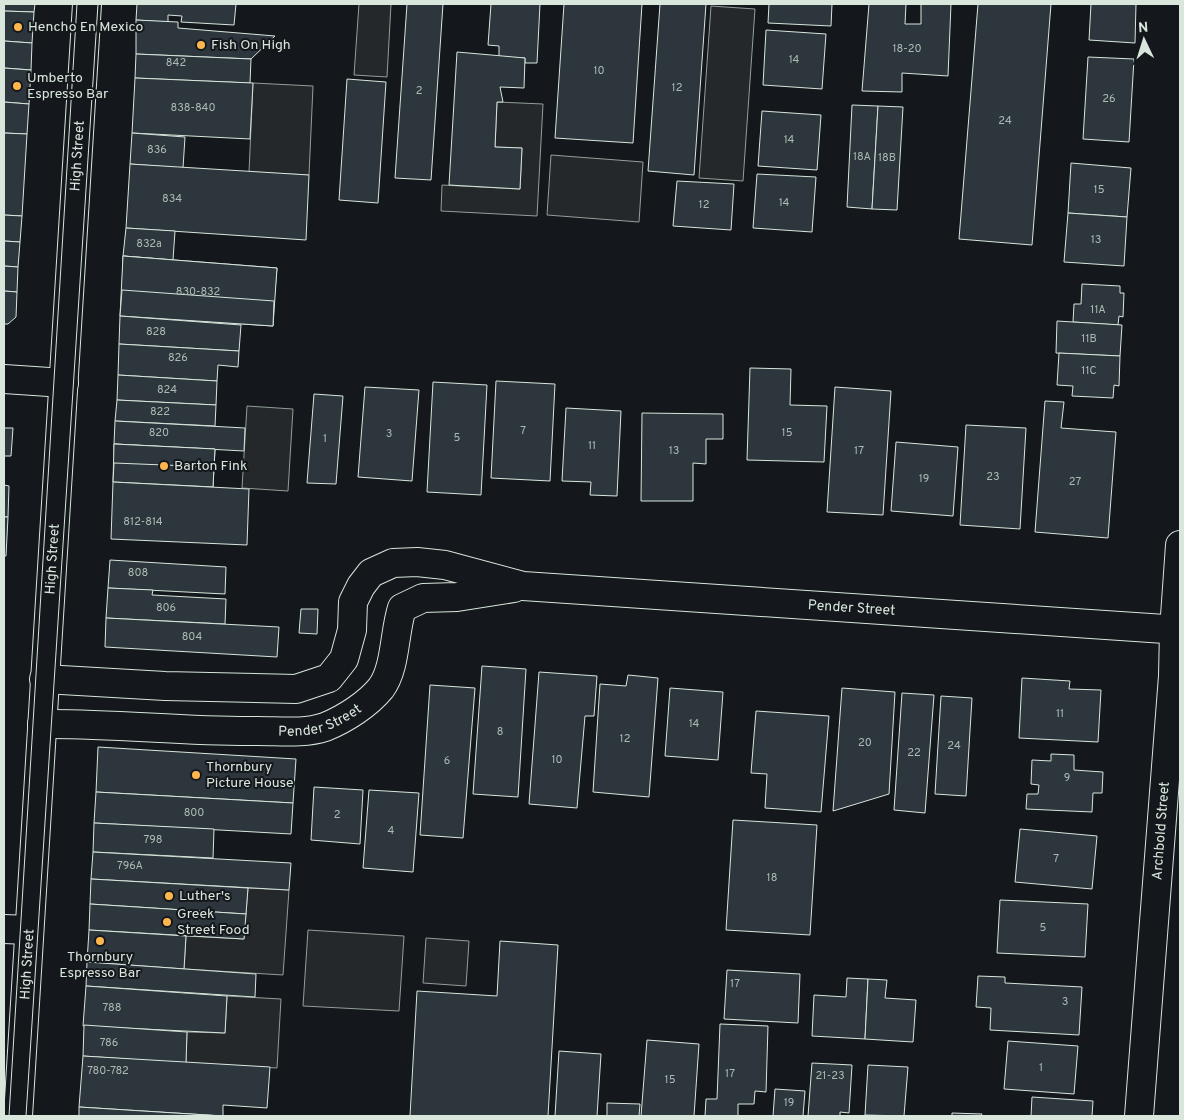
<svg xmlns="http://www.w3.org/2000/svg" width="1184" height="1120" font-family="Overpass,sans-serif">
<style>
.parking{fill:#24282b;stroke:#939e99}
.building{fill:#2c363c;stroke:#d8e6dc}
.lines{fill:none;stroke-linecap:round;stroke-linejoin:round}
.minor-casing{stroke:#d8e6dc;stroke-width:30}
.major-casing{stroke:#d8e6dc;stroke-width:30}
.minor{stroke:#14181c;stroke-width:28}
.major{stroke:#14181c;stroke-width:28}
.tram{stroke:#d8e6dc;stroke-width:1}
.poi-dot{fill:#ffb74d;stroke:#14181c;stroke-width:2}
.labels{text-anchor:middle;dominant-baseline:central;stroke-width:4;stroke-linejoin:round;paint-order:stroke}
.number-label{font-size:11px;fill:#adbab4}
.poi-label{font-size:14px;fill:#d8e6dc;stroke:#14181c;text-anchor:start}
.street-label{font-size:14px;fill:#d8e6dc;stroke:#14181c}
</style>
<rect width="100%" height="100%" fill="#14181c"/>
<g class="parking">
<polygon points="359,4 391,4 387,77 354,75"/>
<polygon points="711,6 755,9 743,181 699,178"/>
<polygon points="253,83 313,86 309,175 249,172"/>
<polygon points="497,102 543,104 537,216 441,211 442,185 520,189 522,148 495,147"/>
<polygon points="551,155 643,162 639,222 547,215"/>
<polygon points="247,406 293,409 288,491 242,488"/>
<polygon points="248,888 289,890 283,975 184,969 186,936 244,939"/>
<polygon points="308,930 404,936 399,1011 303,1006"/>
<polygon points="426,938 469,941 466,986 423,983"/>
<polygon points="227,996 281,999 277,1068 186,1063 187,1032 225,1033"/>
</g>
<g class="building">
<polygon points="4,4 35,4 34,12 4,11"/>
<polygon points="137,4 236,4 234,25 181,22 182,16 168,15 168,22 136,20"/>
<polygon points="407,4 443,4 431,180 395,178"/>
<polygon points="491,4 540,4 537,63 525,63 525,58 499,57 499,46 488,45"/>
<polygon points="564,4 642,4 633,143 555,138"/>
<polygon points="660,4 706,4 694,175 648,171"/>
<polygon points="769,4 832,4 831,26 768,23"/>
<polygon points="869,4 906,4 905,24 921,24 921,4 951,4 948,76 902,73 902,92 862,91"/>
<polygon points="978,4 1051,4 1032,245 959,239"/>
<polygon points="1091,4 1136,4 1135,43 1089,40"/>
<polygon points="4,11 34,12 32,43 4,41"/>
<polygon points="136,20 178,22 178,28 275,36 251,59 136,54"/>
<polygon points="766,30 826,34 822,89 763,85"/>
<polygon points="4,41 32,43 31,70 4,68"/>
<polygon points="457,52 525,58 524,88 500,87 503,102 497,102 495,147 522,148 520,189 449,185"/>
<polygon points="136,54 251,59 250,83 135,78"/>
<polygon points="1088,57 1134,59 1129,142 1083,139"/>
<polygon points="4,68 31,70 29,104 4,102"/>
<polygon points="135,78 253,83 250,139 132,133"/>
<polygon points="347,79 386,82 378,203 339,200"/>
<polygon points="4,102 29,104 27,134 4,133"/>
<polygon points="852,105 878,106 872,209 847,207"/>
<polygon points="878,106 903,107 897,210 872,209"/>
<polygon points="762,111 821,115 817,170 758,166"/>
<polygon points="4,133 27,134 22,216 4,215"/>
<polygon points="132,133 185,137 183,168 130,164"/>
<polygon points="1071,163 1131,168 1127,217 1068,213"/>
<polygon points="130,164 309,175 306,240 126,228"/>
<polygon points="757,174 816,177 812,232 753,228"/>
<polygon points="677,181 734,184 731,230 673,226"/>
<polygon points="1068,213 1127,217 1124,266 1064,262"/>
<polygon points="4,215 22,216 20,242 4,241"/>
<polygon points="126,228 175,231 173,260 123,256"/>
<polygon points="4,241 20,242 18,267 4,266"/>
<polygon points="123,256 277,268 274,301 122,290"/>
<polygon points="123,256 277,268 273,326 120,316"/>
<polygon points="4,266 18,267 17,292 4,291"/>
<polygon points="1082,284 1120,286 1120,293 1124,293 1123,317 1119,316 1118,325 1073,322 1074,304 1081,304"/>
<polygon points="122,290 274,301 273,326 120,316"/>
<polygon points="4,291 17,292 16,317 8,324 4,324"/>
<polygon points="120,316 241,325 239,351 119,344"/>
<polygon points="1057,321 1122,325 1120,356 1056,353"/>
<polygon points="119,344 239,351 238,367 218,365 217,381 118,375"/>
<polygon points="1059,353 1120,356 1119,386 1114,385 1113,398 1072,396 1073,386 1057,385"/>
<polygon points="750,368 791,369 790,405 827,406 824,462 747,460"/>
<polygon points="118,375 217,381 216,405 117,400"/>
<polygon points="496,381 555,384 550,481 491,478"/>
<polygon points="433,382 487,385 481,495 427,492"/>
<polygon points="365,387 419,390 412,481 358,477"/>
<polygon points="835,387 891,391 883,515 827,512"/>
<polygon points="314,394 343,396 336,484 307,483"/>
<polygon points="117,400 216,405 215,426 115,421"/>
<polygon points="1045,401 1064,402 1061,428 1116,432 1108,538 1035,532"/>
<polygon points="566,408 621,411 617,496 590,495 591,482 562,481"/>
<polygon points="642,413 723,414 723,439 706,439 706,464 693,463 693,501 641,501"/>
<polygon points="115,421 245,428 244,451 114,444"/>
<polygon points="966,425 1026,428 1020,529 960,525"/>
<polygon points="4,428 13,428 11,456 4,456"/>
<polygon points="896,442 958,447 953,516 891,511"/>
<polygon points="114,444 215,449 214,467 114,463"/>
<polygon points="114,444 215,449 213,487 113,482"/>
<polygon points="114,463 214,467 213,487 113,482"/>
<polygon points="113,482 249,489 247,545 111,539"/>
<polygon points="4,485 9,486 8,517 4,517"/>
<polygon points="4,517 8,517 6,556 4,556"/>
<polygon points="110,560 226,567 225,594 108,588"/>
<polygon points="108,588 153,590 152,595 226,599 225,624 106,618"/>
<polygon points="301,609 318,609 317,634 299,633"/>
<polygon points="106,618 279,627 277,657 105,647"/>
<polygon points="482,666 526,669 518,797 473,794"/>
<polygon points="539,672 597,676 594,716 585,716 577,808 529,804"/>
<polygon points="628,675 658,678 649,797 593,792 600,684 626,686"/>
<polygon points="1022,678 1070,681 1069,689 1101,690 1098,742 1019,738"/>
<polygon points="430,685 475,688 463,838 420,835"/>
<polygon points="670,688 723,692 718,760 665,756"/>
<polygon points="842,688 895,692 889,794 833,811"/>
<polygon points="902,693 934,695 925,813 894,810"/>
<polygon points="941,696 972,698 966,796 935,794"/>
<polygon points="756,711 829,716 821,812 765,808 767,774 751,773"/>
<polygon points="98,747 296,759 293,803 96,792"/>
<polygon points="1051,754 1074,755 1074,770 1103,772 1102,793 1093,793 1092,812 1026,809 1027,794 1038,794 1039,785 1031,784 1032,760 1051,761"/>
<polygon points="314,787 363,790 360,844 311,840"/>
<polygon points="369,790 419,793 413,872 363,868"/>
<polygon points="96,792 293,803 291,834 94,823"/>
<polygon points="733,820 817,825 810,935 726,930"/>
<polygon points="94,823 214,829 213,858 93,852"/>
<polygon points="1020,829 1097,836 1092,889 1015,882"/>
<polygon points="93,852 291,863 289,890 91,879"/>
<polygon points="91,879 248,888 246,914 90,904"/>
<polygon points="1000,900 1088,904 1085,957 997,953"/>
<polygon points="90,904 246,914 244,939 89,930"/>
<polygon points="89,930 186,936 184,969 87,962"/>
<polygon points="500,941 558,945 548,1116 410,1116 417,991 497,996"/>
<polygon points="87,962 256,974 255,997 86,986"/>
<polygon points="727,970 800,974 798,1023 724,1019"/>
<polygon points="978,976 1005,977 1005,983 1082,987 1079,1035 990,1030 991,1008 976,1007"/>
<polygon points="847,978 868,979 865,1039 812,1036 814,995 846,997"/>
<polygon points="868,979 887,980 885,998 916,1000 913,1042 865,1039"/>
<polygon points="86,986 227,996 225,1033 83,1026"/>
<polygon points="720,1024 768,1026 766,1092 755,1091 754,1104 738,1104 738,1116 705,1116 706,1099 717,1099"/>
<polygon points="84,1025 187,1032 186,1063 83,1056"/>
<polygon points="647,1040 699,1044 694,1116 641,1116"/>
<polygon points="1008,1041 1078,1046 1074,1094 1004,1089"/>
<polygon points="559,1051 601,1054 597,1116 555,1116"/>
<polygon points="83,1056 270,1067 267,1108 223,1105 223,1116 79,1107"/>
<polygon points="812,1063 852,1065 849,1113 840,1112 840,1116 808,1116"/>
<polygon points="868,1065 908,1067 904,1116 865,1115"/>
<polygon points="775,1089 805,1091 803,1116 773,1116"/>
<polygon points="1032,1097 1093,1101 1092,1116 1031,1116"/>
<polygon points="607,1103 640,1104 639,1116 607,1116"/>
<polygon points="79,1107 223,1116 79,1116"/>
<polygon points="952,1113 982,1114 981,1116 952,1116"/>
</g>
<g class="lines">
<g class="minor-casing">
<g id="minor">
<polyline points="4,379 64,383"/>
<path id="s1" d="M 44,679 L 165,686 L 296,689 L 329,678 L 344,659 L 352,630 L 353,602 L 361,586 L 371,573 L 393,563 L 417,562 L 445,565 L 523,586 L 1180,630"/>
<path id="s2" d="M 42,724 C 114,723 186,732 258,731 C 280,731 304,734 325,727 C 345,719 368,704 381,688 C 396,668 394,632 402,608 L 423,598 L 457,597 L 514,588"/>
<polyline points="4,929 29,930"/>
<path id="s3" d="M 1139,1116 L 1173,676 L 1174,630 L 1180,545"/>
</g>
</g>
<g class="major-casing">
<g id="major">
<path id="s4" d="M 18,1116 L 87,4"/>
</g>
</g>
<use href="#minor" class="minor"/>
<use href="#major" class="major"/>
<g class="tram">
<polyline points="9,1116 77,4"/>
<polyline points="26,1116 98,4"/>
</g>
</g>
<g class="poi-dot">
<circle cx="18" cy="27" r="5"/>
<circle cx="201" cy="45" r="5"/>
<circle cx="17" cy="86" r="5"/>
<circle cx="164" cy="466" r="5"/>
<circle cx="196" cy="775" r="5"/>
<circle cx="169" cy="896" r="5"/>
<circle cx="167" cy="922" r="5"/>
<circle cx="100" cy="941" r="5"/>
</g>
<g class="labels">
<g class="number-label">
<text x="907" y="49">18-20</text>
<text x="794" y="60">14</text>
<text x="176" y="63">842</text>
<text x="599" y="71">10</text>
<text x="677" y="88">12</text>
<text x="419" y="91">2</text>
<text x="1109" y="99">26</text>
<text x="193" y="108">838-840</text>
<text x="1005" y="121">24</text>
<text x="789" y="140">14</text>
<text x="157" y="150">836</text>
<text x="862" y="157">18A</text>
<text x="887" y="158">18B</text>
<text x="1099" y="190">15</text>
<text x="172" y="199">834</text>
<text x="784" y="203">14</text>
<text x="704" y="205">12</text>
<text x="1096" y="240">13</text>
<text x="149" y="244">832a</text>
<text x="198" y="292">830-832</text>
<text x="1098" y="310">11A</text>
<text x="156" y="332">828</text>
<text x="1089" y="339">11B</text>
<text x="178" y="358">826</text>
<text x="1089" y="371">11C</text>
<text x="167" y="390">824</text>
<text x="160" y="412">822</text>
<text x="523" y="431">7</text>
<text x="159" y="433">820</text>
<text x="787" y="433">15</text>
<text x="389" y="434">3</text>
<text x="457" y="438">5</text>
<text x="325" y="439">1</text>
<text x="592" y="446">11</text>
<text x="674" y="451">13</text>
<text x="859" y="451">17</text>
<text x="993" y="477">23</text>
<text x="924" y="479">19</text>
<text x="1075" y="482">27</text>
<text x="143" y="522">812-814</text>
<text x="138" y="573">808</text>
<text x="166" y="608">806</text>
<text x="192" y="637">804</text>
<text x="1060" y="714">11</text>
<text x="694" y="724">14</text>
<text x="500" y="732">8</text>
<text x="625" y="739">12</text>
<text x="865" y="743">20</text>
<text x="954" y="746">24</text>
<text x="914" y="753">22</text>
<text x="557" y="760">10</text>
<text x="447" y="761">6</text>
<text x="1067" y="778">9</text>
<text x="194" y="813">800</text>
<text x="337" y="815">2</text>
<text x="391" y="831">4</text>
<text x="153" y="840">798</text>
<text x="1056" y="859">7</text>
<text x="130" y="866">796A</text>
<text x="772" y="878">18</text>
<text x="1043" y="928">5</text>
<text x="735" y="984">17</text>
<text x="1065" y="1002">3</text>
<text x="112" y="1008">788</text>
<text x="109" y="1043">786</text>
<text x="1041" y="1068">1</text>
<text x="108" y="1071">780-782</text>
<text x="730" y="1074">17</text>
<text x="830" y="1076">21-23</text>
<text x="670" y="1080">15</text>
<text x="789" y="1103">19</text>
</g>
<g class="poi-label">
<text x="28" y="27">Hencho En Mexico</text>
<text x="211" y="45">Fish On High</text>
<text x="27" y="78">Umberto<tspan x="27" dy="16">Espresso Bar</tspan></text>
<text x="174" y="466">Barton Fink</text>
<text x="206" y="767">Thornbury<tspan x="206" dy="16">Picture House</tspan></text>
<text x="179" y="896">Luther's</text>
<text x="177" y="914">Greek<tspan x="177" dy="16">Street Food</tspan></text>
<text x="100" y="957" text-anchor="middle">Thornbury<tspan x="100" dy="16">Espresso Bar</tspan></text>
</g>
<g class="street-label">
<text stroke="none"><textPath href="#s4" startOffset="962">High Street</textPath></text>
<text stroke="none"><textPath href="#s4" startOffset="558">High Street</textPath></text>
<text stroke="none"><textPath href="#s1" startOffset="890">Pender Street</textPath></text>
<text stroke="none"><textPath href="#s2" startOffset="280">Pender Street</textPath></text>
<text stroke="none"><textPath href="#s3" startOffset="286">Archbold Street</textPath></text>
<text stroke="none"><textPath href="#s4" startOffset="152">High Street</textPath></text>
</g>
</g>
<rect width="1184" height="1120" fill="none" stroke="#d8e6dc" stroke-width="10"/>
<g transform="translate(1144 40) rotate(356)" stroke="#14181c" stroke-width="4" paint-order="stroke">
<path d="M0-4L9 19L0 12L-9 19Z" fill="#d8e6dc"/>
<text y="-8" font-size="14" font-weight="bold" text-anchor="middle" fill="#d8e6dc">N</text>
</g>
</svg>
